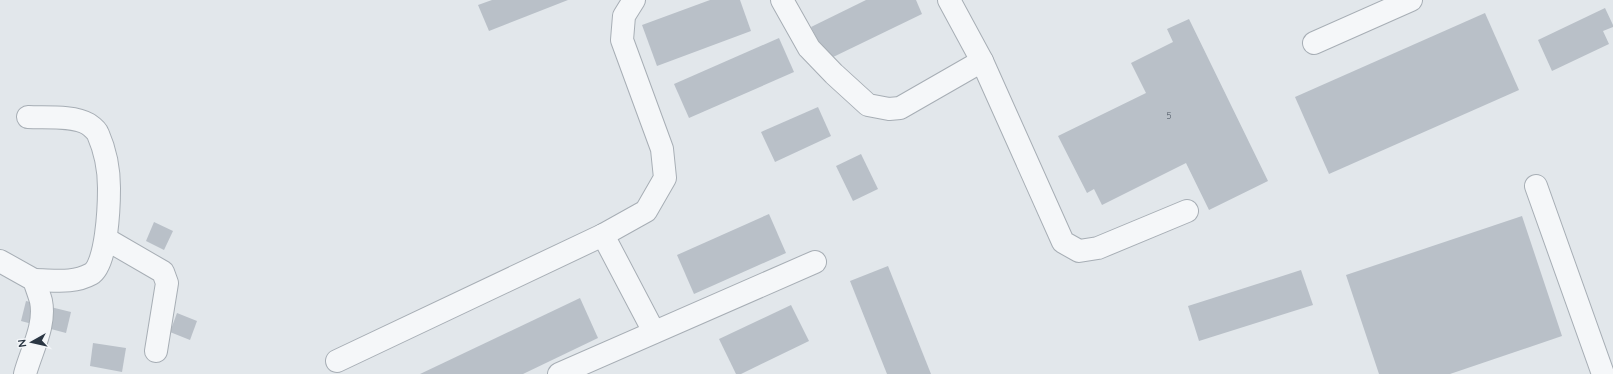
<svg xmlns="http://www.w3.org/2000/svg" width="1613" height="374" font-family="Quicksand,sans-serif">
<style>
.building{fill:#b9c0c8}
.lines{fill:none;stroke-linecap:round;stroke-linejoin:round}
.minor-casing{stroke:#a7aeb5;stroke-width:24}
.minor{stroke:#f5f7f9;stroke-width:22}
.labels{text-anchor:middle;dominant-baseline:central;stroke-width:3;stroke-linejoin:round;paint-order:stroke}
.number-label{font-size:9px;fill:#4e5864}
</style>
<rect width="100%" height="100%" fill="#e2e7eb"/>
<g class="building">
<polygon points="492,0 568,0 489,31 478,5"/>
<polygon points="710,0 740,0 751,31 657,66 642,25"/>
<polygon points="866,0 916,0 922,14 827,60 811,27"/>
<polygon points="1605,8 1613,25 1613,27 1603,31 1609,44 1552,71 1538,40"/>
<polygon points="1485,13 1519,90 1329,174 1295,97"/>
<polygon points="1189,19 1268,181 1209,210 1186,163 1102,205 1094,189 1087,193 1058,136 1146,93 1131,63 1173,42 1167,29"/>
<polygon points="779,38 794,72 689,118 674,84"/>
<polygon points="818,107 831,136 775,162 761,132"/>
<polygon points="861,154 878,189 853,201 836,166"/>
<polygon points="769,214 786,253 694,294 677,255"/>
<polygon points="1522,216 1562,336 1450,374 1379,374 1346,275"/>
<polygon points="154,222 173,231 164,250 146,241"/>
<polygon points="888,266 931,374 887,374 850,281"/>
<polygon points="1301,270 1313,305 1199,341 1188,306"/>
<polygon points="580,298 598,338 523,374 420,374"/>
<polygon points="26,301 71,312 66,333 21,321"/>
<polygon points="791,305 809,341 741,374 736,374 719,339"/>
<polygon points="177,313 197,321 190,340 170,332"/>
<polygon points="93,343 126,348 122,372 90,366"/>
</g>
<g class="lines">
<g class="minor-casing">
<g id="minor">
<polyline points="782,0 809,48 834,74 868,105 889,109 900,108 982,61"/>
<polyline points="949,0 982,61 1063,242 1079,251 1098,248 1187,211"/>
<polyline points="1314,43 1411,0"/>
<path d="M 28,117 C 44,118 73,115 88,124 C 91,126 97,131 98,134 C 105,150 109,171 109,188 C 109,206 107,265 91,274 C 73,284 53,280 34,280"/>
<polyline points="1536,186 1603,374"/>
<polyline points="603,235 654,332"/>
<polyline points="106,239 163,272 167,283 156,351"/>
<path d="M 0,261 L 34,280 C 36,286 39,294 41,301 C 46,326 31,351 25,374"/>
<polyline points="337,361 603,235 646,211 665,178 662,149 622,40 624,16 634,0"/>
<polyline points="559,374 815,262"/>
</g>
</g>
<use href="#minor" class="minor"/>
</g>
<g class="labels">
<g class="number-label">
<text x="1169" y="115">5</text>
</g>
</g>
<g transform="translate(32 342) rotate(262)" stroke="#f2f5f8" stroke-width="3" paint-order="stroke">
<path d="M0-3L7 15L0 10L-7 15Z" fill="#2a3643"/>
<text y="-6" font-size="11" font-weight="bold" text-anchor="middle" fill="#2a3643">N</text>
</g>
</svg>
